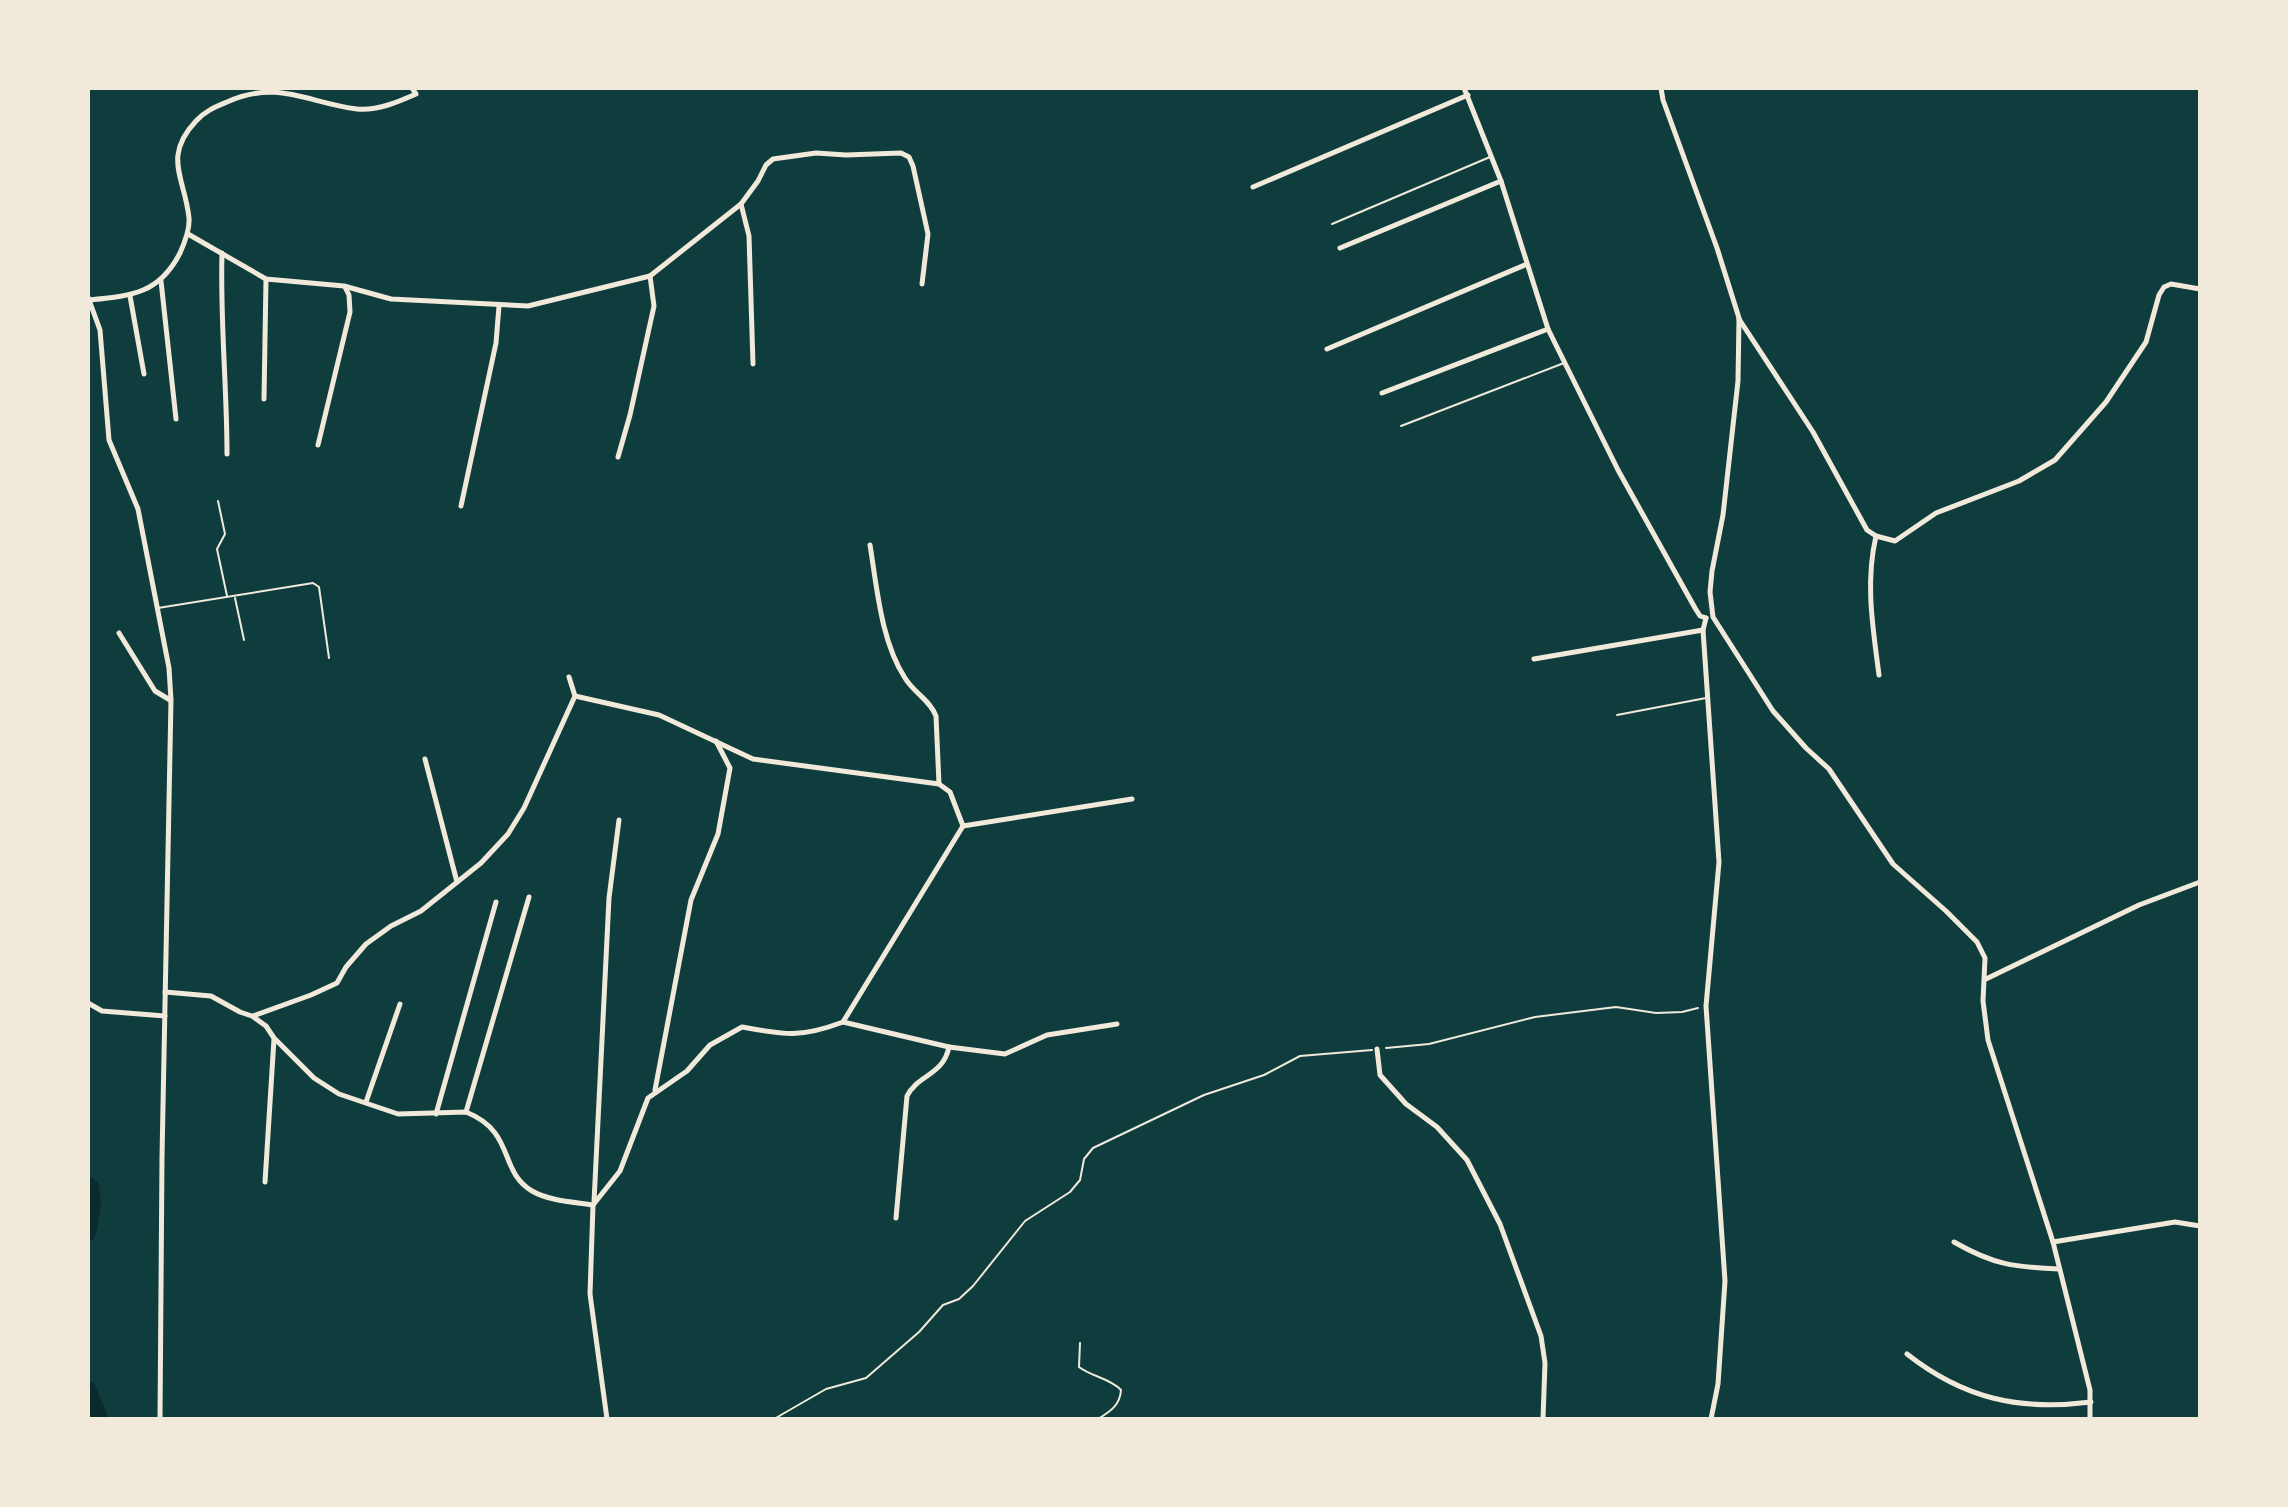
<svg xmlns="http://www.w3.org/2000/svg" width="2288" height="1507" font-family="'Golos Text',sans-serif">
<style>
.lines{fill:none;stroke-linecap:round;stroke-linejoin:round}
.river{stroke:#0a2a2b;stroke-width:16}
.path{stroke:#f1e9da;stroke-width:2}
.service{stroke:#f1e9da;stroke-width:2}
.minor{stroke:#f1e9da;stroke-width:5}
</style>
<rect width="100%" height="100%" fill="#0f3d3e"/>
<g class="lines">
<g class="river">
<polyline points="88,1185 91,1187 93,1204 88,1233"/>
<polyline points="88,1389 100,1419"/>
</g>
<g class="path">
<polyline points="1386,1048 1429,1044 1535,1017 1616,1007 1656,1013 1682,1012 1698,1008"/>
<path d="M 1080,1343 L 1079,1367 C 1092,1377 1110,1378 1121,1390 C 1120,1405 1111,1411 1098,1419"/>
<polyline points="774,1419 826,1389 866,1378 919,1332 943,1305 959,1299 973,1286 1025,1221 1070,1192 1080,1180 1084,1159 1093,1148 1204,1095 1264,1075 1300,1056 1372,1050"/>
</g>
<g class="service">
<polyline points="1332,224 1490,157"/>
<polyline points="1401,426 1564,363"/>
<polyline points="218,501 225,534 217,549 227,596"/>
<polyline points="235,598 244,640"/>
<polyline points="158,608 313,583 319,587 329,658"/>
<polyline points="1617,715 1706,698"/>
</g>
<g class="minor">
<polyline points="1464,88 1501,181 1548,329 1618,470 1695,608 1700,616 1706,618"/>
<polyline points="1661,88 1663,100 1717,248 1739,318 1738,381 1723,515 1712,571 1710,592 1713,617 1773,711 1806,748 1829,769 1893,864 1946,911 1977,942 1985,958 1983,1001 1988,1040 2053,1242 2090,1390 2090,1419"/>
<polyline points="1253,187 1468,95"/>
<polyline points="741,204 749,236 753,364"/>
<polyline points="188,234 266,279 344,286 391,299 528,306 650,276 741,204 758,181 766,165 773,159 816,153 846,155 901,153 909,157 913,166 928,234 922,284"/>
<polyline points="1340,248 1501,181"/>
<path d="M 222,253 C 220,321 227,387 227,454"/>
<polyline points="161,281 176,419"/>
<polyline points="130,296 144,374"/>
<polyline points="88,297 100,330 109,440 138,509 169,668 171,700 162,1157 160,1419"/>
<path d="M 89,300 C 131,296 159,294 180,253 C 185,242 190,230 189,218 C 185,178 162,157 196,121 C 205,111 215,107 227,102 C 278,79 308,103 357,109 C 377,111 398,102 416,94 L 412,88"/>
<polyline points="1739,319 1813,432 1867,530 1876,536 1895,541 1936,513 2019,481 2055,460 2106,402 2146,342 2159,295 2164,287 2171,284 2200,289"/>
<polyline points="1327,349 1527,264"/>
<polyline points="1382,393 1548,329"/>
<polyline points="264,399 266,279"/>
<polyline points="318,445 350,312 349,295 345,287"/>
<polyline points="618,457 630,415 654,306 650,276"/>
<polyline points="461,506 496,343 499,306"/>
<path d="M 1876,536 C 1865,583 1873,628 1879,675"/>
<path d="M 870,545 C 877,588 881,641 905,678 C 914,693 930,700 936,716 L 939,784"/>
<polyline points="1706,618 1703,630 1719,862 1706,1006 1725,1281 1718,1384 1711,1419"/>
<polyline points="119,633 155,691 170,700"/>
<polyline points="1534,659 1703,630"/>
<polyline points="569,677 575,696 659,715 753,759 939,784 950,792 963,826"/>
<polyline points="425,759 457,882"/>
<polyline points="963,826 1132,799"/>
<polyline points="1986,979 2139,905 2200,882"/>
<path d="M 165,992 L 211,996 L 240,1012 L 252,1016 L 266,1026 L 274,1038 L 314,1078 L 339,1094 L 398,1114 L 466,1112 C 516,1132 498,1171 532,1191 C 549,1201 574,1202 593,1205"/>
<polyline points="88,1003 102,1011 165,1016"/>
<polyline points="253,1016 311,995 337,983 346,967 366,944 391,926 421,911 481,863 508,834 524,808 575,696"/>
<polyline points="843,1022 949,1047 1005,1054 1047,1035 1117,1024"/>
<polyline points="1377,1049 1380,1075 1406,1104 1437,1127 1467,1160 1500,1224 1541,1336 1545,1363 1543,1419"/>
<polyline points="655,1090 691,900 718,834 730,768 716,741"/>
<polyline points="366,1102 400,1004"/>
<polyline points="466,1112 529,897"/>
<polyline points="436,1114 496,902"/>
<polyline points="265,1182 274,1039"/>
<polyline points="594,1202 609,898 619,820"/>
<path d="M 593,1205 L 620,1171 L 648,1098 L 687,1071 L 710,1045 L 742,1027 C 785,1035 801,1038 843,1022 L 963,826"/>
<polyline points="593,1205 590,1294 607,1419"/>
<path d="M 896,1218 L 907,1096 C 918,1074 943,1076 949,1047"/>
<path d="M 1954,1242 C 1994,1265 2014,1267 2059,1269"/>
<polyline points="2053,1242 2175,1222 2200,1226"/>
<path d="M 1907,1354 C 1964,1399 2020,1411 2091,1402"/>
</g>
</g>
<rect width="2288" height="1507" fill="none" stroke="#f1e9da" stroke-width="180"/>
</svg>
